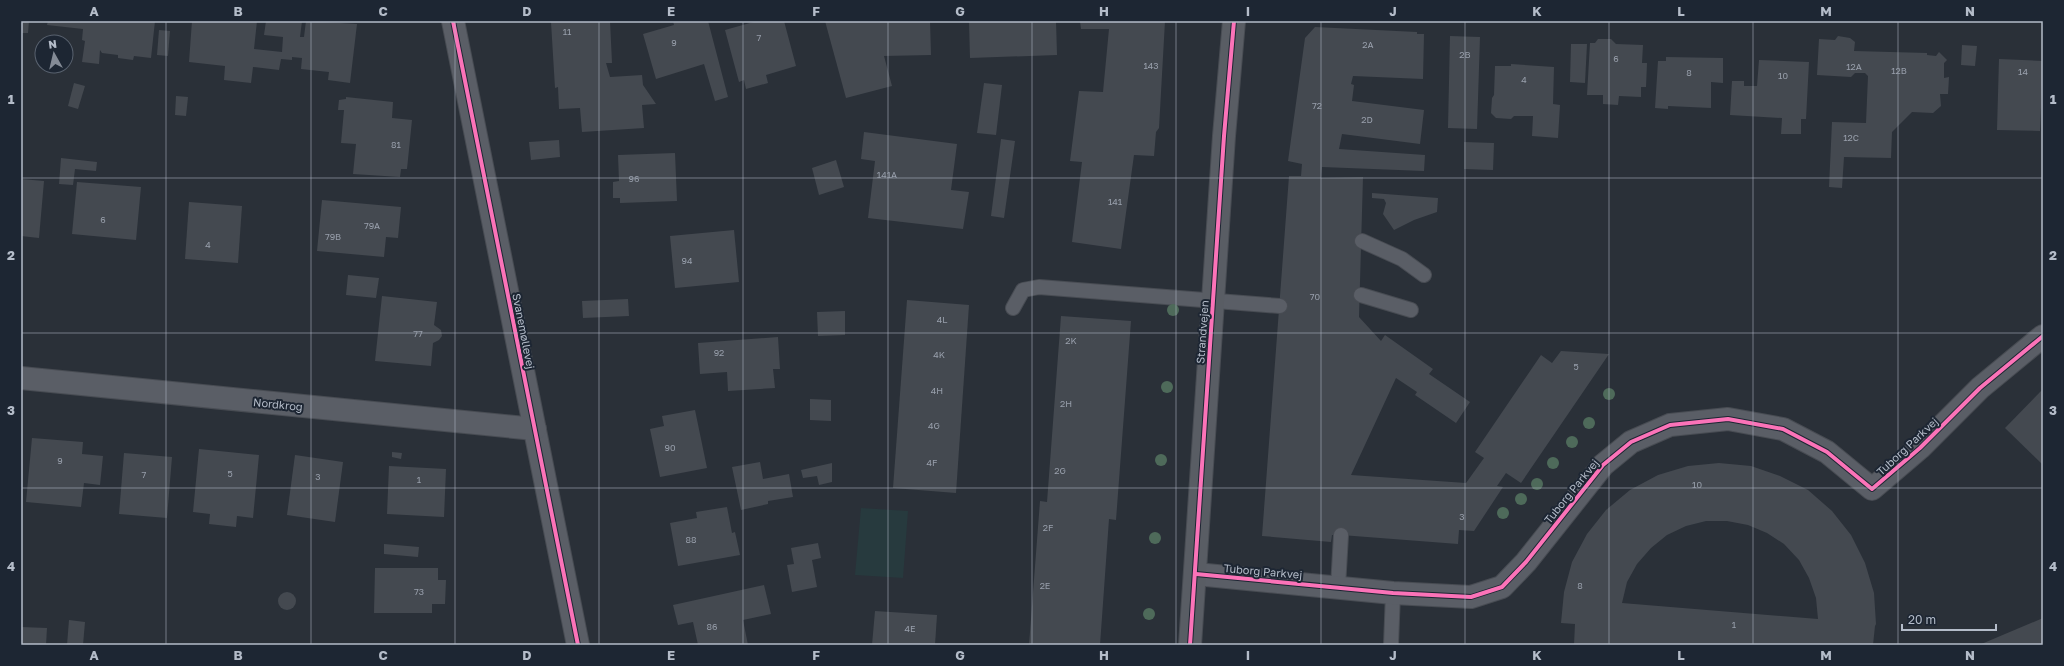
<svg xmlns="http://www.w3.org/2000/svg" width="2064" height="666" font-family="'Golos Text',sans-serif">
<style>
.green{fill:#273a3e}
.building{fill:#444950;fill-rule:evenodd}
.lines{fill:none;stroke-linecap:round;stroke-linejoin:round}
.service-casing{stroke:#484c53;stroke-width:16}
.minor-casing{stroke:#484c53;stroke-width:24}
.secondary-casing{stroke:#484c53;stroke-width:24}
.service{stroke:#5a5e66;stroke-width:14}
.minor{stroke:#5a5e66;stroke-width:22}
.secondary{stroke:#595d64;stroke-width:22}
.cycleway-casing{stroke:#1d2633;stroke-width:6}
.cycleway{stroke:#fb73b8;stroke-width:4}
.tree{fill:#4e6a5a}
.grid{fill:none;stroke:#b4bcc9;stroke-width:1;stroke-opacity:0.55}
.labels{text-anchor:middle;dominant-baseline:central;stroke-width:4;stroke-linejoin:round;paint-order:stroke}
.number-label{font-size:9px;fill:#989fab}
.street-label{font-size:11px;fill:#b4bcc9;stroke:#1d2633}
.neatline{fill:none;stroke:#b4bcc9;stroke-width:1.5}
.grid-label{font-size:13px;text-anchor:middle;font-weight:bold;fill:#b4bcc9}
</style>
<rect width="100%" height="100%" fill="#2a3038"/>
<polygon class="green" points="861,508 908,511 903,578 855,575"/>
<g class="building">
<polygon points="21,21 29,21 28,33 21,33"/>
<polygon points="48,21 155,21 151,58 134,56 133,60 118,58 118,55 102,53 100,50 99,64 82,62 85,41 82,40 83,29 47,25"/>
<polygon points="192,21 257,21 254,49 282,52 283,37 264,35 266,21 302,21 300,37 304,37 306,21 357,24 350,83 328,80 329,72 301,69 302,58 292,57 292,60 281,59 279,70 253,67 251,83 224,80 225,66 189,62"/>
<polygon points="553,21 610,21 612,63 606,63 610,77 642,75 643,85 656,104 642,105 644,128 582,132 580,108 559,109 558,87 555,88 551,22"/>
<polygon points="673,21 708,21 728,97 715,101 704,64 656,79 643,34 674,25"/>
<polygon points="757,21 784,21 796,66 766,75 768,83 746,89 744,80 739,82 725,30"/>
<polygon points="825,21 930,21 931,55 884,56 892,86 846,98"/>
<polygon points="969,21 1056,21 1057,55 970,58"/>
<polygon points="1080,21 1165,21 1159,128 1156,132 1154,156 1134,155 1121,249 1072,242 1082,162 1070,161 1079,91 1103,92 1109,29 1081,29"/>
<polygon points="1315,27 1417,32 1417,34 1424,34 1423,79 1353,76 1351,84 1354,85 1352,101 1424,110 1420,144 1342,134 1339,149 1425,155 1424,171 1322,167 1321,178 1363,177 1359,317 1381,341 1385,335 1433,369 1429,374 1470,402 1456,423 1415,395 1417,392 1396,378 1351,475 1466,483 1484,458 1475,452 1541,355 1552,363 1561,351 1609,354 1521,483 1506,473 1497,486 1503,487 1474,531 1459,530 1458,544 1341,535 1332,535 1331,542 1262,536 1289,176 1301,176 1302,164 1288,161 1305,38"/>
<polygon points="159,30 170,31 168,56 157,55"/>
<polygon points="1450,36 1480,37 1477,129 1448,128"/>
<polygon points="1838,36 1850,38 1855,42 1854,51 1927,53 1927,55 1936,56 1939,52 1947,60 1944,63 1944,78 1949,77 1948,94 1940,94 1941,106 1933,113 1912,112 1892,132 1891,158 1844,157 1842,188 1829,187 1832,122 1866,123 1868,76 1865,73 1855,73 1851,77 1817,75 1819,39 1835,40"/>
<polygon points="1598,39 1611,39 1616,44 1643,45 1642,63 1647,63 1646,87 1641,87 1641,97 1619,96 1618,105 1603,104 1603,95 1587,95 1590,43 1595,43"/>
<polygon points="1571,44 1587,44 1585,83 1570,82"/>
<polygon points="1962,45 1977,46 1975,66 1961,65"/>
<polygon points="1666,57 1723,58 1723,83 1711,82 1711,108 1668,106 1668,109 1655,108 1658,61 1666,61"/>
<polygon points="1999,59 2043,61 2040,131 1997,130"/>
<polygon points="1759,60 1809,62 1806,119 1801,119 1801,134 1781,134 1782,118 1730,115 1732,81 1744,81 1744,86 1757,86"/>
<polygon points="1511,64 1554,67 1553,104 1560,105 1558,138 1532,136 1533,116 1514,116 1511,119 1496,118 1491,113 1492,98 1494,95 1495,66 1511,66"/>
<polygon points="74,83 85,86 78,109 68,106"/>
<polygon points="984,83 1002,85 996,135 977,133"/>
<polygon points="176,96 188,97 186,116 175,115"/>
<polygon points="346,97 393,102 392,118 412,120 407,169 401,169 400,177 353,174 356,144 341,143 344,110 338,110 339,100 346,99"/>
<polygon points="864,132 957,144 951,190 969,192 963,229 868,218 875,161 861,159"/>
<polygon points="1001,139 1015,141 1004,218 991,216"/>
<polygon points="559,140 560,157 531,160 529,142"/>
<polygon points="1464,142 1494,143 1493,170 1464,169"/>
<polygon points="675,153 677,201 620,203 620,198 613,198 613,182 619,181 618,155"/>
<polygon points="61,158 97,162 96,171 75,169 73,185 59,184"/>
<polygon points="836,160 844,187 819,195 812,168"/>
<polygon points="21,179 44,181 39,238 21,236"/>
<polygon points="77,182 141,187 136,240 72,234"/>
<polygon points="1372,193 1438,198 1437,212 1414,220 1394,230 1383,214 1386,203 1384,199 1372,198"/>
<polygon points="322,200 401,207 398,238 386,237 384,257 317,251"/>
<polygon points="189,202 242,206 238,263 185,259"/>
<polygon points="734,230 739,282 675,288 670,236"/>
<polygon points="348,275 379,278 376,298 346,295"/>
<polygon points="382,296 437,302 434,325 441,330 442,336 439,340 433,343 431,366 375,361"/>
<polygon points="628,299 629,316 583,318 582,301"/>
<polygon points="907,300 969,305 956,493 893,488"/>
<polygon points="845,311 845,335 818,336 817,312"/>
<polygon points="1061,316 1131,321 1116,520 1109,519 1100,645 1029,645 1040,501 1047,502"/>
<polygon points="778,337 780,369 773,369 775,388 728,391 727,372 700,374 698,343"/>
<polygon points="2043,389 2043,465 2005,428"/>
<polygon points="810,399 831,400 831,421 810,420"/>
<polygon points="695,410 707,468 660,477 650,429 664,426 662,416"/>
<polygon points="32,438 83,442 82,454 103,456 100,485 84,483 81,507 26,502"/>
<polygon points="199,449 259,455 253,518 237,516 236,527 209,524 210,514 193,512"/>
<polygon points="392,452 402,453 401,459 392,457"/>
<polygon points="124,453 172,457 167,518 119,514"/>
<polygon points="295,455 343,462 335,522 287,515"/>
<polygon points="760,462 763,479 789,474 793,497 768,501 768,504 741,510 732,467"/>
<polygon points="832,463 832,482 819,485 817,476 803,478 801,470"/>
<path d="M 1719,463 L 1751,466 L 1780,476 L 1808,490 L 1832,511 L 1851,535 L 1865,563 L 1874,593 L 1876,624 L 1875,626 L 1873,645 L 1574,645 L 1575,624 L 1561,623 L 1564,592 L 1572,562 L 1587,534 L 1606,510 L 1630,490 L 1658,475 L 1688,466 ZM 1706,521 L 1727,521 L 1748,525 L 1767,533 L 1784,544 L 1799,560 L 1809,578 L 1816,598 L 1818,619 L 1622,603 L 1627,582 L 1637,564 L 1651,548 L 1667,535 L 1686,526 Z"/>
<polygon points="389,466 446,469 444,517 387,514"/>
<polygon points="727,507 732,533 735,532 740,555 678,566 670,523 697,518 696,512"/>
<polygon points="818,543 821,558 812,560 817,587 792,592 787,565 794,564 791,548"/>
<polygon points="384,544 419,547 418,557 384,554"/>
<polygon points="375,568 438,568 438,580 446,580 445,604 432,604 432,613 374,613"/>
<polygon points="764,585 771,614 743,620 748,645 698,645 693,622 678,625 673,605"/>
<circle cx="287" cy="601" r="9"/>
<polygon points="875,611 937,615 935,645 872,645"/>
<polygon points="2043,618 2043,645 1979,645"/>
<polygon points="69,620 85,622 83,645 67,645"/>
<polygon points="21,627 47,628 46,645 21,645"/>
</g>
<g class="lines">
<g class="service-casing">
<g id="service">
<polyline points="1362,241 1402,259 1424,275"/>
<polyline points="1361,295 1411,310"/>
<polyline points="1013,308 1023,290 1039,287 1280,306"/>
<polyline points="1338,587 1341,535"/>
<polyline points="1391,645 1393,593"/>
</g>
</g>
<g class="minor-casing">
<g id="minor">
<polyline points="453,21 578,645"/>
<polyline points="21,378 535,429"/>
<polyline points="1196,574 1393,593 1471,597 1502,587 1526,562 1603,465 1631,442 1670,425 1728,419 1783,429 1827,452 1872,489 1920,448 1980,388 2043,336"/>
</g>
</g>
<g class="secondary-casing">
<polyline id="secondary" points="1190,645 1224,136 1234,21"/>
</g>
<use href="#service" class="service"/>
<use href="#minor" class="minor"/>
<use href="#secondary" class="secondary"/>
<g class="cycleway-casing">
<g id="cycleway">
<polyline points="453,21 578,645"/>
<polyline points="1196,574 1393,593 1471,597 1502,587 1526,562 1603,465 1631,442 1670,425 1728,419 1783,429 1827,452 1872,489 1920,448 1980,388 2043,336"/>
<polyline points="1190,645 1224,136 1234,21"/>
</g>
</g>
<use href="#cycleway" class="cycleway"/>
</g>
<g class="tree">
<circle cx="1173" cy="310" r="6"/>
<circle cx="1167" cy="387" r="6"/>
<circle cx="1609" cy="394" r="6"/>
<circle cx="1589" cy="423" r="6"/>
<circle cx="1572" cy="442" r="6"/>
<circle cx="1161" cy="460" r="6"/>
<circle cx="1553" cy="463" r="6"/>
<circle cx="1537" cy="484" r="6"/>
<circle cx="1521" cy="499" r="6"/>
<circle cx="1503" cy="513" r="6"/>
<circle cx="1155" cy="538" r="6"/>
<circle cx="1149" cy="614" r="6"/>
</g>
<path class="grid" d="M 166,21 L 166,645M 311,21 L 311,645M 455,21 L 455,645M 599,21 L 599,645M 743,21 L 743,645M 888,21 L 888,645M 1032,21 L 1032,645M 1176,21 L 1176,645M 1321,21 L 1321,645M 1465,21 L 1465,645M 1609,21 L 1609,645M 1753,21 L 1753,645M 1898,21 L 1898,645M 21,178 L 2043,178M 21,333 L 2043,333M 21,488 L 2043,488"/>
<g class="labels">
<g class="number-label">
<text x="567" y="31">11</text>
<text x="759" y="37">7</text>
<text x="674" y="42">9</text>
<text x="1368" y="44">2A</text>
<text x="1465" y="54">2B</text>
<text x="1616" y="58">6</text>
<text x="1151" y="65">143</text>
<text x="1854" y="66">12A</text>
<text x="1899" y="70">12B</text>
<text x="2023" y="71">14</text>
<text x="1689" y="72">8</text>
<text x="1783" y="75">10</text>
<text x="1524" y="79">4</text>
<text x="1317" y="105">72</text>
<text x="1367" y="119">2D</text>
<text x="1851" y="137">12C</text>
<text x="396" y="144">81</text>
<text x="887" y="174">141A</text>
<text x="634" y="178">96</text>
<text x="1115" y="201">141</text>
<text x="103" y="219">6</text>
<text x="372" y="225">79A</text>
<text x="333" y="236">79B</text>
<text x="208" y="244">4</text>
<text x="687" y="260">94</text>
<text x="1315" y="296">70</text>
<text x="942" y="319">4L</text>
<text x="418" y="333">77</text>
<text x="1071" y="340">2K</text>
<text x="719" y="352">92</text>
<text x="939" y="354">4K</text>
<text x="1576" y="366">5</text>
<text x="937" y="390">4H</text>
<text x="1066" y="403">2H</text>
<text x="934" y="425">4G</text>
<text x="670" y="447">90</text>
<text x="60" y="460">9</text>
<text x="932" y="462">4F</text>
<text x="1060" y="470">2G</text>
<text x="230" y="473">5</text>
<text x="144" y="474">7</text>
<text x="318" y="476">3</text>
<text x="419" y="479">1</text>
<text x="1697" y="484">10</text>
<text x="1462" y="516">3</text>
<text x="1048" y="527">2F</text>
<text x="691" y="539">88</text>
<text x="1045" y="585">2E</text>
<text x="1580" y="585">8</text>
<text x="419" y="591">73</text>
<text x="1734" y="624">1</text>
<text x="712" y="626">86</text>
<text x="910" y="628">4E</text>
</g>
<g class="street-label">
<text transform="translate(524 331) rotate(79)">Svanemøllevej</text>
<text transform="translate(1202 332) rotate(-86)">Strandvejen</text>
<text transform="translate(278 404) rotate(6)">Nordkrog</text>
<text transform="translate(1907 446) rotate(-43)">Tuborg Parkvej</text>
<text transform="translate(1571 491) rotate(-51)">Tuborg Parkvej</text>
<text transform="translate(1263 571) rotate(5)">Tuborg Parkvej</text>
</g>
</g>
<rect width="2064" height="666" fill="none" stroke="#1d2633" stroke-width="44"/>
<g transform="translate(54 54) rotate(352)"><circle r="19" fill="#1d2633" stroke="#59626f"/>
<path d="M0-3L7 15L0 10L-7 15Z" fill="#848b96"/>
<text y="-6" font-size="11" font-weight="bold" text-anchor="middle" fill="#b4bcc9">N</text>
</g>
<path d="M1902 624v6h94v-6" fill="none" stroke="#b4bcc9" stroke-width="2"/>
<text x="1908" y="624" font-size="12" fill="#b4bcc9" stroke="#1d2633" stroke-width="3" paint-order="stroke">20 m</text>
<rect x="22" y="22" width="2020" height="622" class="neatline"/>
<g class="grid-label">
<text x="94" y="16">A</text>
<text x="238" y="16">B</text>
<text x="383" y="16">C</text>
<text x="527" y="16">D</text>
<text x="671" y="16">E</text>
<text x="816" y="16">F</text>
<text x="960" y="16">G</text>
<text x="1104" y="16">H</text>
<text x="1248" y="16">I</text>
<text x="1393" y="16">J</text>
<text x="1537" y="16">K</text>
<text x="1681" y="16">L</text>
<text x="1826" y="16">M</text>
<text x="1970" y="16">N</text>
<text x="11" y="104">1</text>
<text x="2053" y="104">1</text>
<text x="11" y="260">2</text>
<text x="2053" y="260">2</text>
<text x="11" y="415">3</text>
<text x="2053" y="415">3</text>
<text x="11" y="571">4</text>
<text x="2053" y="571">4</text>
<text x="94" y="660">A</text>
<text x="238" y="660">B</text>
<text x="383" y="660">C</text>
<text x="527" y="660">D</text>
<text x="671" y="660">E</text>
<text x="816" y="660">F</text>
<text x="960" y="660">G</text>
<text x="1104" y="660">H</text>
<text x="1248" y="660">I</text>
<text x="1393" y="660">J</text>
<text x="1537" y="660">K</text>
<text x="1681" y="660">L</text>
<text x="1826" y="660">M</text>
<text x="1970" y="660">N</text>
</g>
</svg>
